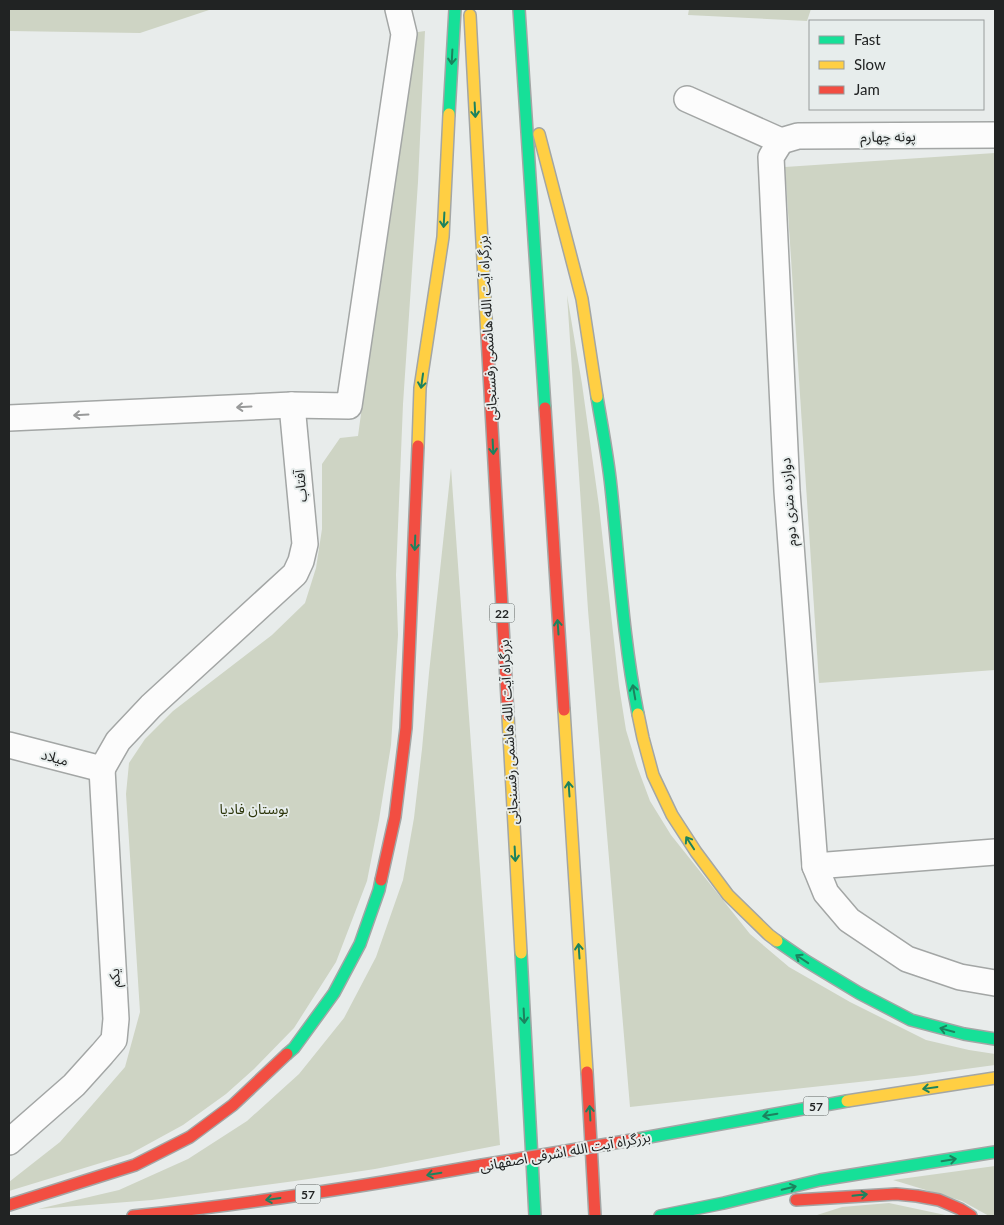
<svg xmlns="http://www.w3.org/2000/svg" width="1004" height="1225" font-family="Lato,'Noto Sans Arabic',sans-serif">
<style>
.green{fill:#ced4c4}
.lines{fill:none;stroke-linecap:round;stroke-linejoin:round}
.street-casing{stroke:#a3a6a5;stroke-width:28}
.fast-casing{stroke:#a3a6a5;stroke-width:14}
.slow-casing{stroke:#a3a6a5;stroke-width:14}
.jam-casing{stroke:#a3a6a5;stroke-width:14}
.street{stroke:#fcfcfc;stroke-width:25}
.fast{stroke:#16e098;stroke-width:11}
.slow{stroke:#ffcf43;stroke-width:11}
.jam{stroke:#f24e42;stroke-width:11}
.jam-bridge-casing{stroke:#a3a6a5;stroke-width:14;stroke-linecap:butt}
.jam-bridge{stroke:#f24e42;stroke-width:11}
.oneway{stroke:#1c825e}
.oneway2{stroke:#999a9a}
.labels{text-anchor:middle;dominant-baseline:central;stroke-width:4;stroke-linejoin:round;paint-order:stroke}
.shield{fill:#e7edec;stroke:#5c605f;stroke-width:1}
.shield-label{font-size:12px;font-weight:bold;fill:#212323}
.street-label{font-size:14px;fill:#212323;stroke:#e7edec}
.park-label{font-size:14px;fill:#2d360b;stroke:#e7edec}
</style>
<rect width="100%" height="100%" fill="#e8eceb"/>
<g class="green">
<polygon points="9,9 212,9 140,33 9,31"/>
<polygon points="689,9 811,9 807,21 688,15"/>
<polygon points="425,31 418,182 403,404 396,575 398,635 391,745 379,820 367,881 336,962 294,1028 254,1069 226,1094 183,1125 130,1154 9,1191 9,1182 60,1142 125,1067 140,1012 126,794 129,763 145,739 173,711 272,635 305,603 316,568 322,529 322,464 340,438 358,436 387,224 404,34"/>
<polygon points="995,153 995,670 819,683 785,167"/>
<polygon points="567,295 582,384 599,506 619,686 626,730 637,766 650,801 671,835 750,934 789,967 850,1002 926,1040 969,1050 995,1054 995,1065 914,1076 630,1107 588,610"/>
<polygon points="451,468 500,1145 375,1169 295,1181 152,1200 38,1209 119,1190 188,1159 247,1121 299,1074 344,1018 376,957 403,880 414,818 422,749 429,673"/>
<polygon points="995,1166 995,1216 989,1216 962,1201 893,1180"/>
<polygon points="889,1203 950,1216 814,1216 842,1207"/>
</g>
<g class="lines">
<g class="street-casing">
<g id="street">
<polyline points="687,99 781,141"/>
<polyline points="781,141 771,157 787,491 815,866 826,893 849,920 907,959 960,977 995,983"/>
<polyline points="781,141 798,136 995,135"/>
<polyline points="9,418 292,405 349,406 404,34 398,9"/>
<polyline points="9,745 102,769"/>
<polyline points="102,769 118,741 151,706 295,574 301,561 305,544 292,405"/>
<polyline points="815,866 995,852"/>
<polyline points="9,1142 74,1085 102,1054 114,1040 116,1019 102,769"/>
</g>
</g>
<g class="fast-casing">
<g id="fast">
<polyline points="519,9 545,408"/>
<polyline points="449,114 455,9"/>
<path d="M 597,397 C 602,427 608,457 611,487 C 619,562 623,639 638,714"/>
<polyline points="777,941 806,961 859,993 911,1020 964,1034 995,1039"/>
<polyline points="521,953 535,1216"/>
<polyline points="287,1054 294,1048 334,993 360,944 379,890 381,880"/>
<polyline points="638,1139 847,1101"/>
<polyline points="660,1216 724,1203 820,1180 995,1152"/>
</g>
</g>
<g class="slow-casing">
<g id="slow">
<polyline points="470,15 487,336"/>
<polyline points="539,134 582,299 597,397"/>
<polyline points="418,446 420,388 443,237 449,114"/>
<polyline points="564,710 587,1072"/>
<polyline points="638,714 643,738 653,775 672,815 696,852 728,895 769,935 777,941"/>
<polyline points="508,716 521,953"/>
<polyline points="847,1101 995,1078"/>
</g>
</g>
<g class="jam-casing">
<g id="jam">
<polyline points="487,336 508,716"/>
<polyline points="545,408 564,710"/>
<polyline points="381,880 395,817 406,728 418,446"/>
<polyline points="587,1072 595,1216"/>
<polyline points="796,1200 896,1194 917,1196 939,1200 960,1209 971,1216"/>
<polyline points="9,1205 135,1165 190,1137 233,1105 287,1054"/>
<path d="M 133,1216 C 250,1204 366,1186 482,1165"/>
</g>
</g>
<use href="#street" class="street"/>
<use href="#fast" class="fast"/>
<use href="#slow" class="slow"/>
<use href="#jam" class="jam"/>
<g class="jam-bridge-casing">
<polyline id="jam-bridge" points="482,1165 638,1139"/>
</g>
<use href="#jam-bridge" class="jam-bridge"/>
</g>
<defs><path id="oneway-shaft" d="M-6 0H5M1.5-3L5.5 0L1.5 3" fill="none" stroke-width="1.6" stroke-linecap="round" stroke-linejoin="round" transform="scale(1.25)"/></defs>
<g class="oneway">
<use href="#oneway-shaft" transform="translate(452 57) rotate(93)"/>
<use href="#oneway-shaft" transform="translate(475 110) rotate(87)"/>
<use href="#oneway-shaft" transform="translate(444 220) rotate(93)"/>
<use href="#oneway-shaft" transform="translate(422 381) rotate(98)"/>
<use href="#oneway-shaft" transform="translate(493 447) rotate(87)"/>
<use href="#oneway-shaft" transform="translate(415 543) rotate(92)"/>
<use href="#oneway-shaft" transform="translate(558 627) rotate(-94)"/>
<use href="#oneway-shaft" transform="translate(634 692) rotate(-100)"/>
<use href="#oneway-shaft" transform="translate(569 789) rotate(-94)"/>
<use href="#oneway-shaft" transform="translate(690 843) rotate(-123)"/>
<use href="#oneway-shaft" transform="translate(515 854) rotate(87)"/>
<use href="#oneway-shaft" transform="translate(579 951) rotate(-94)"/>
<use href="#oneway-shaft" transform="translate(802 959) rotate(-146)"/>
<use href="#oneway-shaft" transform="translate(524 1016) rotate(87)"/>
<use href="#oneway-shaft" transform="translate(947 1030) rotate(-165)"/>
<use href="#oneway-shaft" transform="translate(930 1088) rotate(172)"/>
<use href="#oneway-shaft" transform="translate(590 1113) rotate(-93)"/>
<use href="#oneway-shaft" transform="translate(770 1115) rotate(170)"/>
<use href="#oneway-shaft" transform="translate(949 1160) rotate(-9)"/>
<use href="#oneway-shaft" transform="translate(434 1174) rotate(170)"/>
<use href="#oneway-shaft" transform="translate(789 1188) rotate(-13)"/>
<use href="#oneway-shaft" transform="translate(860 1195) rotate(-6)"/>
<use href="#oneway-shaft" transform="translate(273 1199) rotate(172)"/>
</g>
<g class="oneway2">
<use href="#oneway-shaft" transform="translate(244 407) rotate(177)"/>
<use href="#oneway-shaft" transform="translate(81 415) rotate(177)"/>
</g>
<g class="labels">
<g class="shield">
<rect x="489.5" y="603.5" width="25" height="19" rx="4"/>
<rect x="803.5" y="1096.5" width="25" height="19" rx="4"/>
<rect x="295.5" y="1184.5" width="25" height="19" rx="4"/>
</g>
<g class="shield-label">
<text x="502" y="613">22</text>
<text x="816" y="1106">57</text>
<text x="308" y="1194">57</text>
</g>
<g class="street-label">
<text transform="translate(888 136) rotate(-1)">پونه چهارم</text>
<text transform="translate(487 328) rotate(-93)">بزرگراه آیت الله هاشمی رفسنجانی</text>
<text transform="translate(300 486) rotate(-95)">آفتاب</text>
<text transform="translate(788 502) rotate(-94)">دوازده متری دوم</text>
<text transform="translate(508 732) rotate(-93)">بزرگراه آیت الله هاشمی رفسنجانی</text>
<text transform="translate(55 757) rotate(15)">میلاد</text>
<text transform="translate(114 978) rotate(-93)">یکم</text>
<text transform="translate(565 1151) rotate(-10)">بزرگراه آیت الله اشرفی اصفهانی</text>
</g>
<g class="park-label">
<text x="254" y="808">بوستان فادیا</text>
</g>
</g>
<rect width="1004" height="1225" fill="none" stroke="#212323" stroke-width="20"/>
<rect x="809" y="20" width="175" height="90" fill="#e7edec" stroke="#989c9c"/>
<rect x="819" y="36" width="25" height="8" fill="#16e098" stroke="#989c9c"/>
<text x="854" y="45" font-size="15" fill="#212323">Fast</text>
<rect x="819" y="61" width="25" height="8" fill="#ffcf43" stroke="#989c9c"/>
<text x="854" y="70" font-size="15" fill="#212323">Slow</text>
<rect x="819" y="86" width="25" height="8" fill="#f24e42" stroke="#989c9c"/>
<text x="854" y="95" font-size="15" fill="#212323">Jam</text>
</svg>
